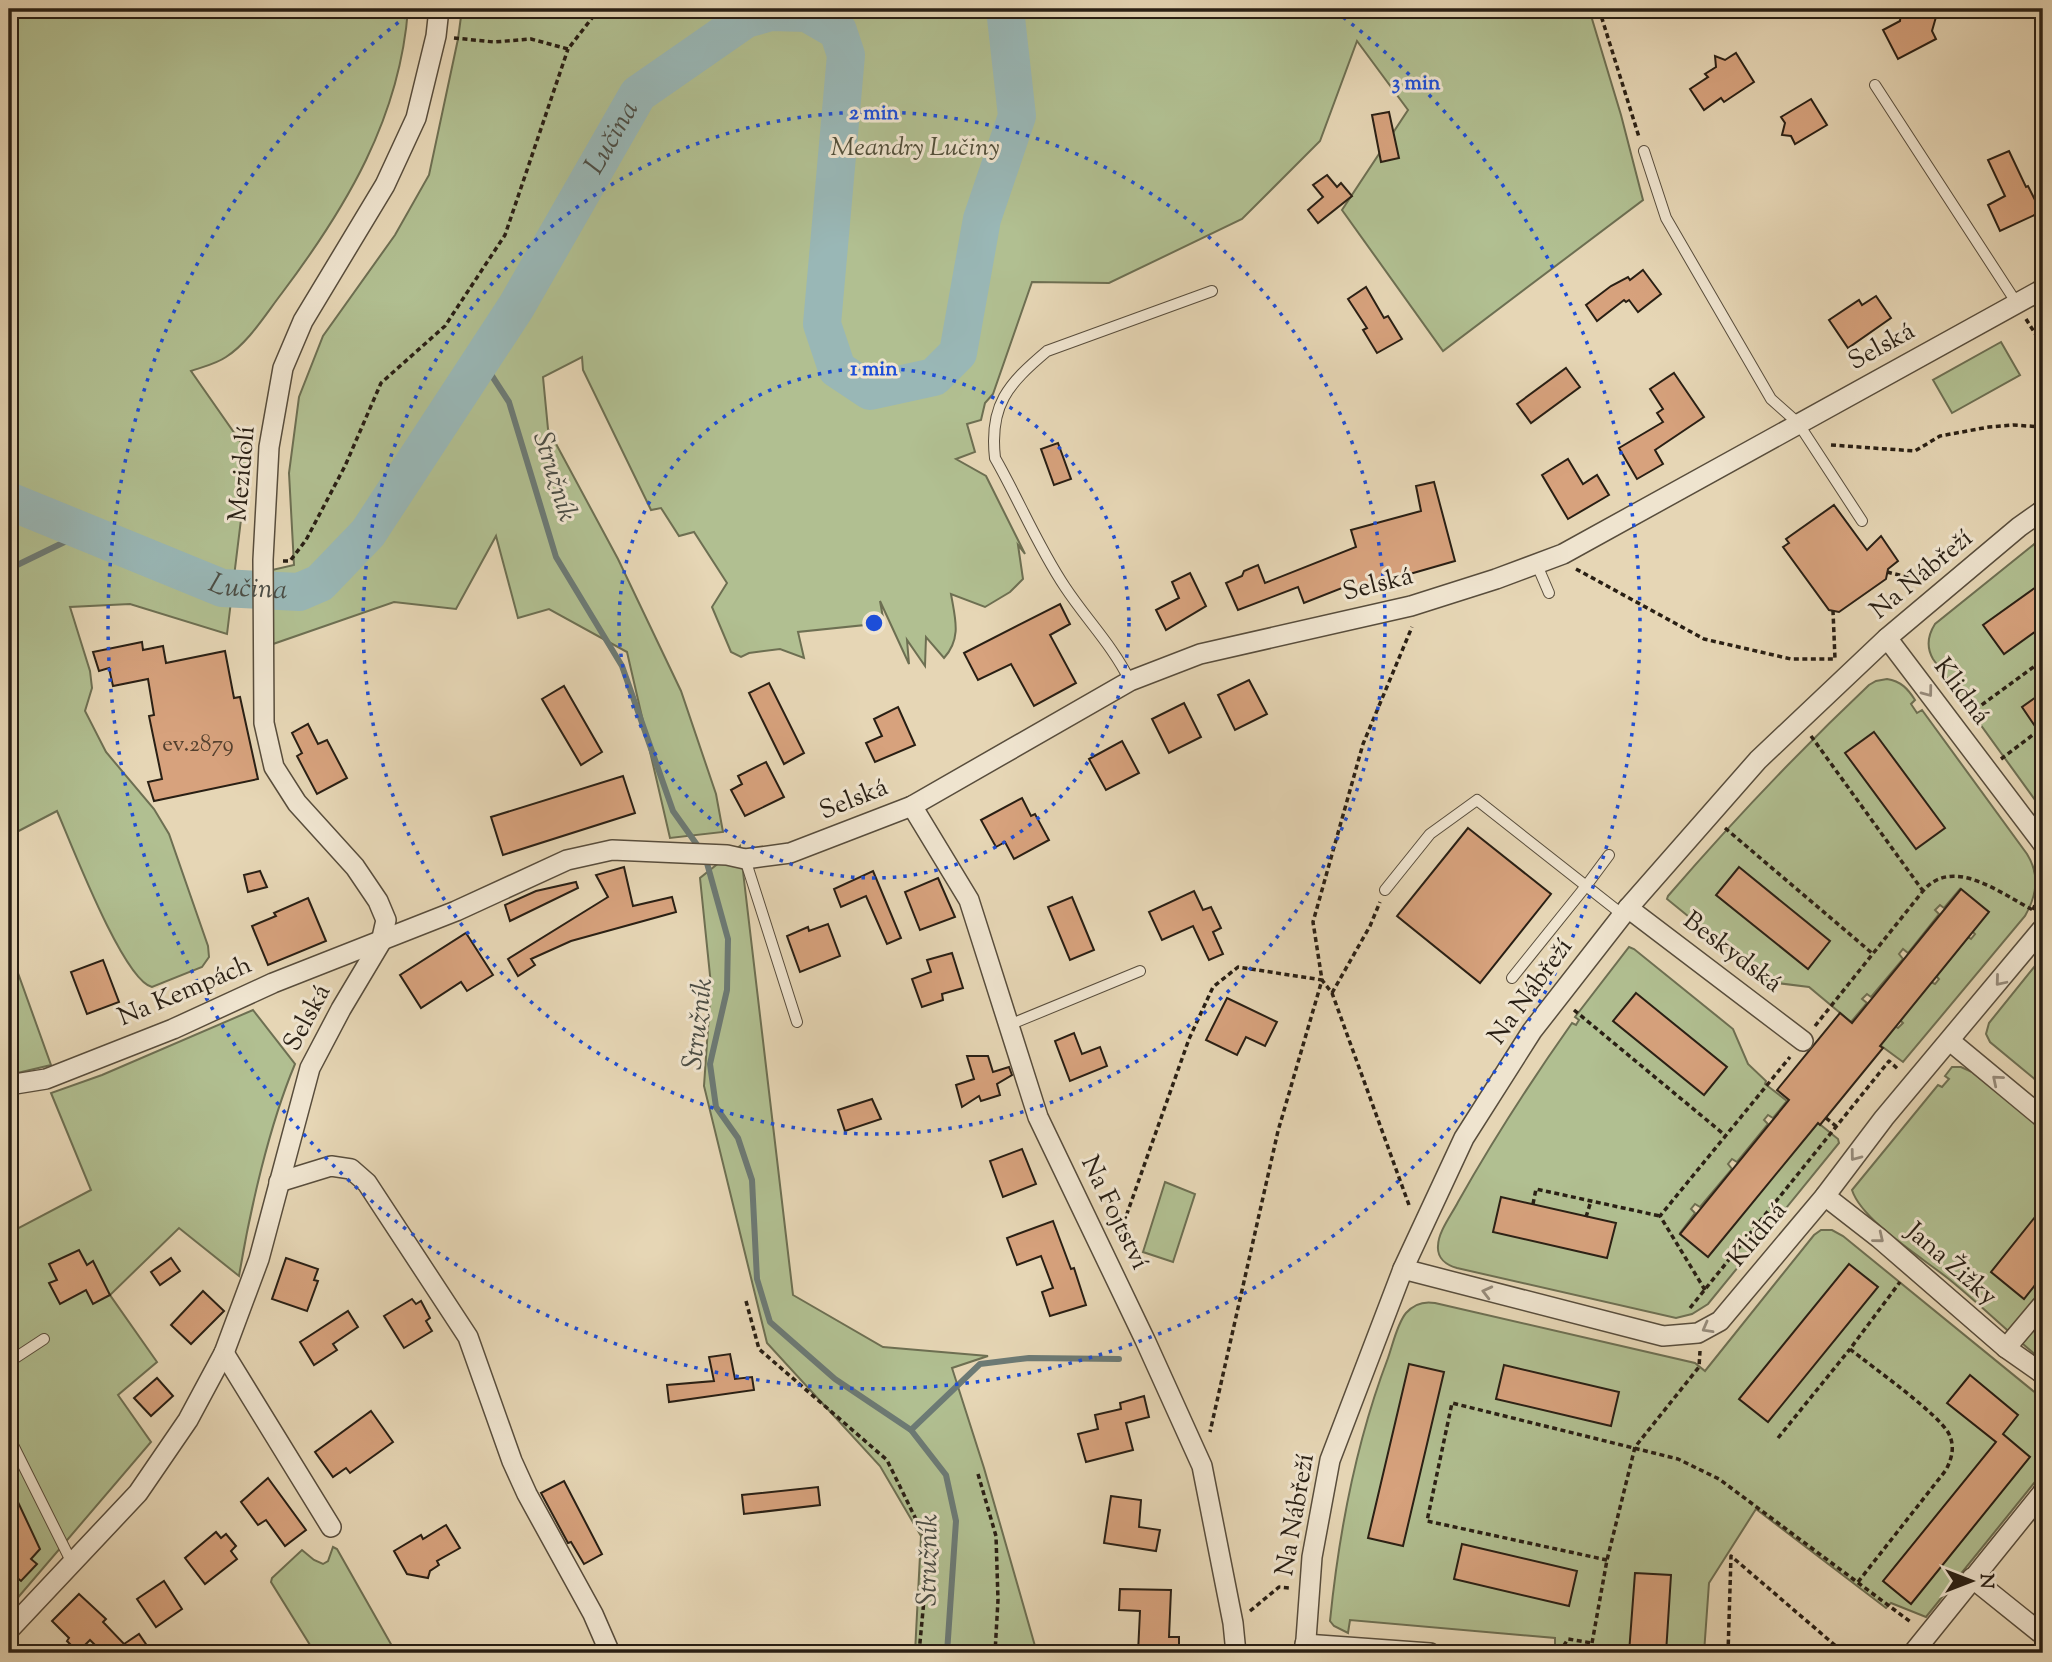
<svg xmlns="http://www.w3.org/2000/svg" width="2052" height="1662" font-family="'Sorts Mill Goudy',serif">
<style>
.green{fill:#b1bf91;stroke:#6d6f52;stroke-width:2}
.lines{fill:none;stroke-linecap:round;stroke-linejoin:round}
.stream{stroke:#6c7a75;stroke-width:6}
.river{stroke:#99b7b6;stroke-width:38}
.building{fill:#d7a27d;stroke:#291f14;stroke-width:2}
.lane-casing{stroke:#584d3c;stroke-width:12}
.street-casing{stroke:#584d3c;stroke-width:22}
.path{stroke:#291f14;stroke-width:3.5;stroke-dasharray:5 3.5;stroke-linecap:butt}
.lane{stroke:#efe4cf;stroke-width:10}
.street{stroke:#efe4cf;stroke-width:19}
.oneway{stroke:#968b7b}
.ring{fill:none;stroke:#1d4ed8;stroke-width:3.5;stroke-dasharray:3.5 7}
.labels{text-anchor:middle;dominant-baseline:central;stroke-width:6;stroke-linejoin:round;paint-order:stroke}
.number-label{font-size:23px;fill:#54402e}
.park-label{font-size:26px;font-style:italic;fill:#524f3a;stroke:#efe4cf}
.street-label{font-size:26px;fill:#291f14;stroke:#efe4cf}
.water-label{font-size:28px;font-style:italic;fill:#4b4d45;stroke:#efe4cf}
.centre{fill:#1d4ed8;stroke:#efe4cf;stroke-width:3.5}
.ring-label{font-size:21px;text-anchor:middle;font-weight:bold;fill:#1d4ed8;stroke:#efe4cf;stroke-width:6;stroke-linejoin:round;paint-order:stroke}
</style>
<rect width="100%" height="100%" fill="#e6d6b5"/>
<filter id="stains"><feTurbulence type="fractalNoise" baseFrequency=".00286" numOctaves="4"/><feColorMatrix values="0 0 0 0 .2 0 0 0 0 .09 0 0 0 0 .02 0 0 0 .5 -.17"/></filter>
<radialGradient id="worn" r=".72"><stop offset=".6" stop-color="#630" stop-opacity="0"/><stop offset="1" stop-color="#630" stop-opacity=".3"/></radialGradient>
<g class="green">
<path d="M 9,9 L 408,9 C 400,118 346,208 282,293 C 265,315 249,342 226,357 C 216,364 202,367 191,371 L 249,454 L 227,634 L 130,604 L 70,607 L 90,671 L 92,688 L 85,711 L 106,752 L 154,809 L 169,834 L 208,946 L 209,957 L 202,967 L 152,987 C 123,980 71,843 57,811 L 9,836 Z"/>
<path d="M 462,9 L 1589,9 L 1621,115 L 1643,200 L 1443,351 L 1342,210 L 1408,110 L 1357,41 L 1320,141 L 1242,219 L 1109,283 L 1032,282 L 993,394 L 985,403 L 981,420 L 967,424 L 975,452 L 956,459 L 986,476 L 1025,554 L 1018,545 L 1023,579 L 1010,592 L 985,607 L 951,594 C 955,618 962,638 944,658 L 926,637 L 925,666 L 907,640 L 909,664 L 880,601 L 884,623 L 798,632 L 804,658 L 780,649 L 749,653 L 741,657 L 731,652 L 712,607 L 727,583 L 694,532 L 679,536 L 661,508 L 651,510 L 583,370 L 582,357 L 543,377 L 548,429 L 618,559 L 681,691 L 716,794 L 723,832 L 670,838 L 627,652 L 549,609 L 518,618 L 496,536 L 456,609 L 394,602 L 273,644 L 272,570 L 294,565 L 289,473 L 299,397 L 323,336 L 395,235 L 429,175 L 458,39 Z"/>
<polygon points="2001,342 2020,375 1952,413 1933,380"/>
<path d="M 2043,537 L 2043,811 L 1933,659 C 1926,647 1928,635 1935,624 Z"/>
<path d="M 1887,679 C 1901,681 1908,689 1915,700 L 1911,704 L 1917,713 L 1922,710 L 2027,854 C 2040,875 2037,895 2025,916 L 1903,1062 L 1880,1045 L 1895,1026 L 1898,1028 L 1903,1023 L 1900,1020 L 1931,982 L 1935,984 L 1939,979 L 1936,976 L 1968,937 L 1971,939 L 1975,934 L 1972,931 L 1988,912 L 1960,889 L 1944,908 L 1940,905 L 1935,910 L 1939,914 L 1908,953 L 1903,949 L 1899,954 L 1903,959 L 1871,997 L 1867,994 L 1862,999 L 1867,1003 L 1851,1022 L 1809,987 L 1769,982 L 1667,899 L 1668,896 C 1732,822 1798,752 1869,685 L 1876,681 Z"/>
<polygon points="740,846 793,1295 883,1347 988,1356 952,1368 984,1468 1037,1653 915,1653 921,1536 880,1466 767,1343 704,1086 711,985 700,878"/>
<path d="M 1629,947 L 1634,949 L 1733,1029 L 1748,1064 L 1766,1081 L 1765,1084 L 1787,1101 L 1773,1118 L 1768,1115 L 1764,1120 L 1768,1124 L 1737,1162 L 1732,1159 L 1728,1164 L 1732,1169 L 1700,1207 L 1695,1204 L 1691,1209 L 1695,1213 L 1680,1233 L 1708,1256 L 1817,1122 L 1838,1139 L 1839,1143 L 1708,1304 L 1692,1314 L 1676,1318 L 1457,1268 C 1446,1265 1437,1258 1438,1246 C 1438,1232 1452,1214 1458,1202 C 1493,1140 1531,1081 1572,1023 L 1576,1025 L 1579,1020 L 1575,1017 Z"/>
<polygon points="9,948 51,1065 9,1075"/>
<polygon points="2043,956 2043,1086 1990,1042 1986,1034 1989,1023"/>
<path d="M 253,1010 L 295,1064 C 269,1126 250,1210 239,1276 L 179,1228 L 110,1295 L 157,1362 L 118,1395 L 151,1442 L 9,1608 L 9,1233 L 91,1190 L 51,1093 L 102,1075 Z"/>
<path d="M 1952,1067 L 1961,1067 L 1972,1072 L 2043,1129 L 2043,1361 C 2011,1335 1982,1306 1950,1280 C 1923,1258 1862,1221 1852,1190 L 1938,1085 L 1942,1087 L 1949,1079 L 1945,1076 Z"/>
<polygon points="1165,1182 1195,1194 1173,1262 1143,1252"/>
<path d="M 1821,1230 L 1832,1230 L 1843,1236 L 2043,1399 L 2043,1472 L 1926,1617 L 1891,1603 L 1886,1608 L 1756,1509 L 1709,1583 L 1704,1653 L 1555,1653 L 1555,1638 L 1350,1620 L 1348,1633 L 1334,1626 L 1330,1621 C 1339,1531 1356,1442 1388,1358 C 1393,1344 1397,1324 1406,1313 C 1414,1304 1424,1301 1435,1303 L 1695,1363 L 1705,1371 L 1814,1235 Z"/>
<polygon points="333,1547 337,1549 396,1653 315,1653 271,1582 272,1578 302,1550 314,1560 323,1564 328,1561"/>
</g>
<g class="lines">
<g class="stream">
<polyline points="481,359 509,402 556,557 622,666 673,811 705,856 728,939 727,990 710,1064 716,1107 738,1138 752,1180 757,1279 770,1322 835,1379 911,1430 946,1475 956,1521 947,1653"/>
<polyline points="9,569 83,533"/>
<polyline points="911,1430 980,1364 1029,1358 1119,1359"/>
</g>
<path class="river" id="s1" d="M 9,501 L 222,588 L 299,592 L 320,583 L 368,533 L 516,307 L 638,94 L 746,19 L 771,12 L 807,13 L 838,31 L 846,55 L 822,324 L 837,369 L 870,391 L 934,377 L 958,353 L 982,219 L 1017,116 L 1005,9"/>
</g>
<g class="building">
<polygon points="1907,9 1924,9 1927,14 1936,17 1932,31 1936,39 1898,59 1883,30 1900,21 1901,12"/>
<polygon points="1736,53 1754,82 1724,102 1721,98 1704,110 1690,89 1708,77 1705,74 1716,67 1715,56 1725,60"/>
<polygon points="1811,99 1827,125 1795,144 1791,136 1782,135 1785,123 1781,117"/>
<polygon points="1389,112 1399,158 1381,162 1372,115"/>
<polygon points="2009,151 2026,187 2028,186 2041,212 2000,231 1988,205 2005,196 1988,160"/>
<polygon points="1327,175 1337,187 1341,183 1352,196 1318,223 1308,210 1323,197 1313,185"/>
<polygon points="1643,270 1661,294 1638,312 1629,300 1626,302 1624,300 1597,321 1586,305 1611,286 1628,277 1630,280"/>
<polygon points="1366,287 1384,318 1388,316 1402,339 1377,353 1363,330 1367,328 1348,299"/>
<polygon points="1876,296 1891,318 1848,348 1829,320 1859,300 1862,305"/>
<polygon points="1566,368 1580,387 1531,423 1517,404"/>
<polygon points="1674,373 1704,417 1655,450 1663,464 1637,479 1619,448 1663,422 1657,413 1663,409 1650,389"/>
<polygon points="1058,443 1071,479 1054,485 1041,449"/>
<polygon points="1568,459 1583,484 1597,475 1609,495 1568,519 1542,475"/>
<polygon points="1434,482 1455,561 1354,590 1352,584 1304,603 1298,587 1238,610 1226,583 1242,576 1244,571 1258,565 1265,583 1356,547 1351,530 1421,511 1416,486"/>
<polygon points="1834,505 1867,550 1881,536 1898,561 1888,569 1886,579 1839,612 1829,610 1783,547 1789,543 1786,539"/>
<polygon points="1190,573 1206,606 1166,630 1156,610 1179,598 1172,582"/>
<polygon points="2043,582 2043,626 2004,654 1983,625"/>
<polygon points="1060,604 1070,624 1050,635 1076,683 1034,706 1011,664 978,680 964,653"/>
<polygon points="142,642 143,650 163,646 166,663 225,651 234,698 240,697 258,779 154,801 148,782 162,779 149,716 154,715 148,679 113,686 109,668 99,671 93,652"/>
<polygon points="1249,680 1267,714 1235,730 1218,695"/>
<polygon points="769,683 804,753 784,764 749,693"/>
<polygon points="564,686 602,752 581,765 542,699"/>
<polygon points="2043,692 2043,738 2022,707"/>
<polygon points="1184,703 1201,737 1169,753 1152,719"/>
<polygon points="898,707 915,745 875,762 866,743 882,736 874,719"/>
<polygon points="308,724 318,744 327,740 347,778 317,794 297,756 302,753 292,733"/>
<polygon points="1874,732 1945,828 1916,849 1845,753"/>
<polygon points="1122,741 1139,773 1106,790 1089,759"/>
<polygon points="766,762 784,797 745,816 731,790 742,784 738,776"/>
<polygon points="623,776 635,813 503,855 491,817"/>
<polygon points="1022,798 1031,816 1035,814 1049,840 1014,859 1005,842 996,847 981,820"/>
<polygon points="1468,828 1551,894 1480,983 1397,916"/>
<polygon points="624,867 633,906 672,897 676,912 571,941 531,959 535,965 518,976 508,959 608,897 596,875"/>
<polygon points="1739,867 1830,941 1808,969 1716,895"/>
<polygon points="260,871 267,887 248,892 244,875"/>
<polygon points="873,871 901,938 887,944 866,896 841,907 834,889"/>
<polygon points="938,878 955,917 920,930 905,892"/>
<polygon points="576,882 578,888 510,921 505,905 536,891"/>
<polygon points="1961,889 1989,912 1880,1046 1883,1048 1820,1125 1818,1123 1708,1257 1680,1234 1789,1100 1777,1090 1840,1013 1852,1023"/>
<polygon points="1194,891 1203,910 1211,907 1221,928 1213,932 1223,954 1209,960 1193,926 1162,940 1149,912"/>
<polygon points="1072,897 1094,950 1070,960 1048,907"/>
<polygon points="308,898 326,941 268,965 252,926 276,916 274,913"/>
<polygon points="828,924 840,956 800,972 787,936 808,927 809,931"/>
<polygon points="466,933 493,975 467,991 461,982 421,1008 400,975"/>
<polygon points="952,953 963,988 942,994 943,1000 922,1007 912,979 931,972 927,960"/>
<polygon points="103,960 119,1002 87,1014 71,972"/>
<polygon points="1636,993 1727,1067 1704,1095 1613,1021"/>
<polygon points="1227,998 1277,1022 1265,1046 1246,1037 1237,1055 1206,1040"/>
<polygon points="1074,1033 1082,1054 1100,1047 1107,1066 1070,1081 1055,1041"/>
<polygon points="967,1056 988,1056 993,1072 1009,1067 1012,1075 997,1084 1000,1095 981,1101 979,1096 962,1107 956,1085 974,1079"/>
<polygon points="872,1099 881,1119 845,1131 838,1110"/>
<polygon points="1022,1149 1036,1184 1003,1197 990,1161"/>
<polygon points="1501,1197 1616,1223 1607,1258 1493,1232"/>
<polygon points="2043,1207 2043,1259 2037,1267 2043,1272 2043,1275 2024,1299 1991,1272"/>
<polygon points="1053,1221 1071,1269 1074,1268 1086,1305 1050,1316 1042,1292 1053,1288 1041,1256 1017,1265 1007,1238"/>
<polygon points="79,1250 87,1265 93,1261 110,1295 93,1304 86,1290 60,1304 49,1283 57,1280 49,1264"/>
<polygon points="171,1258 180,1271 160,1285 151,1272"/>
<polygon points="286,1258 318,1269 314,1280 318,1281 307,1311 272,1299"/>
<polygon points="1849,1264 1878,1287 1768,1422 1739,1399"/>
<polygon points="203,1291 224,1311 191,1344 171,1325"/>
<polygon points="412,1299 416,1304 421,1301 430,1318 426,1321 432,1331 404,1348 384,1316"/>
<polygon points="348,1311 358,1327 333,1344 337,1350 314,1365 300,1342"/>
<polygon points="730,1354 735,1379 752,1377 754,1390 669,1402 667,1385 714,1381 709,1357"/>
<polygon points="1409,1364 1444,1372 1403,1546 1368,1538"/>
<polygon points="1504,1365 1619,1392 1611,1426 1496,1399"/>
<polygon points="1970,1375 2018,1415 2003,1434 2030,1457 1911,1604 1883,1581 1996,1442 1947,1403"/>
<polygon points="157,1378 173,1396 151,1416 134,1398"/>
<polygon points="1144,1396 1149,1417 1126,1423 1133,1450 1086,1462 1078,1434 1098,1429 1095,1415 1121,1409 1120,1403"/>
<polygon points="371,1411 393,1442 350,1473 346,1468 333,1477 315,1452"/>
<polygon points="268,1478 306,1530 285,1546 266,1520 258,1525 241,1502"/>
<polygon points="564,1481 602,1554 584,1564 571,1542 568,1543 541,1493"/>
<polygon points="9,1483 40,1549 31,1559 37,1564 21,1581 9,1571"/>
<polygon points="818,1487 820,1505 744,1514 742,1495"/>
<polygon points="1111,1496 1141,1500 1139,1527 1160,1530 1156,1551 1104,1543"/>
<polygon points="446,1525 460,1548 437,1561 439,1565 430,1571 428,1578 407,1574 394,1551 421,1535 423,1539"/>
<polygon points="216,1532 221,1538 226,1534 236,1546 231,1551 237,1559 205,1584 185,1558"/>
<polygon points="1462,1544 1577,1571 1569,1606 1454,1579"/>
<polygon points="1635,1573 1671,1575 1666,1653 1629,1653"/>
<polygon points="164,1581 182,1609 156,1627 137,1599"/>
<polygon points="1120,1589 1171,1590 1169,1637 1179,1637 1179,1653 1138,1653 1140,1611 1119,1610"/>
<polygon points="79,1594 106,1619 103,1622 124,1644 139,1634 152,1653 103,1653 90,1640 78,1652 67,1641 69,1638 52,1621"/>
</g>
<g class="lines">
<g class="lane-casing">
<g id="lane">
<polyline points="1875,85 2016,302"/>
<polyline points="1644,151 1666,218 1771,399 1798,423 1862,521"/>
<polyline points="1537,565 1549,593"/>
<path d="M 1130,681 C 1113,646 1086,619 1065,587 C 1038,547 1019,500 995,458 C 989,405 1008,384 1047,351 L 1212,291"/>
<polyline points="745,859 797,1022"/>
<polyline points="1385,890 1430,834 1477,800 1623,915"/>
<polyline points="1512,978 1586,886 1609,855"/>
<polyline points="1009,1025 1140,971"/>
<polyline points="9,1362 44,1339"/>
<polyline points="9,1437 72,1563"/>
</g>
</g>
<g class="street-casing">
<g id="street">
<polyline points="1887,638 2043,844"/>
<polyline points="912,806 969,900 1038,1117 1145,1340 1202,1466 1233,1623 1236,1653"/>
<polyline points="1628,908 1803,1041"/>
<polyline points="1950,1041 2043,1118"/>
<polyline points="9,1085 46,1079 173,1029 273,983 456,911 567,860 612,850 727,855 745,859 790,853 912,806 1130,681 1200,654 1411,606 1496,579 1563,554 2043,289"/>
<polyline points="279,1182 331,1166 351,1169 367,1183 468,1337 512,1461 527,1494 593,1614 610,1653"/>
<polyline points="1825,1196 1879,1238 2006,1348 2043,1374"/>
<polyline points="1403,1269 1663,1336 1698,1333 1720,1321 1825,1196 1884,1118 2043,928"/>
<polyline points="2006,1348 2043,1304"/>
<polyline points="224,1353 331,1527"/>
<polyline points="1972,1578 2043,1635"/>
<polyline points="9,1630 138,1493 188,1420 224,1353 259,1259 310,1068 341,1009 381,942 386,920 378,901 355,867 297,803 274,767 264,723 263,560 269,447 283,368 303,321 385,185 416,118 436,36 439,9"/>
<polyline points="1305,1644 1430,1653"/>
<polyline points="1305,1653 1312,1557 1330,1460 1403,1269 1464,1138 1532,1031 1628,908 1758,760 1887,638 2019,527 2043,510"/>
<polyline points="1913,1653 2043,1492"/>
</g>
</g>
<g class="path">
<polyline points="1599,9 1639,137"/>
<polyline points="454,38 494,42 531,39 568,49 599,9"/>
<polyline points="2026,319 2043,346"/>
<polyline points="1831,445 1915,451 1940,436 1989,427 2013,425 2043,427"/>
<polyline points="283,561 290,561 306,540 345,466 381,383 445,326 505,235 568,49"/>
<polyline points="1576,569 1704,639 1791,659 1835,659 1833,611"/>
<polyline points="1887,572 1923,581"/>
<polyline points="1968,715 2043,660"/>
<polyline points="1811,736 1923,891"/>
<polyline points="2001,759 2038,731"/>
<polyline points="1725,828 1873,954"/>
<polyline points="2033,910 2040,892 2036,864"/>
<polyline points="1332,993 1370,926 1380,902"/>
<polyline points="1574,1010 1726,1136"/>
<path d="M 1815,1026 L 1923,891 C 1953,855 2001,894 2033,910"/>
<polyline points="1826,1118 1837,1127"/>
<polyline points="1533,1204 1536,1189 1660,1216"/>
<polyline points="1409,1205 1332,993 1322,980 1313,922 1363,744 1412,627"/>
<polyline points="1586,1217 1591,1201"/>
<polyline points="1118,1239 1189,1039 1213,987 1238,967 1322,980 1278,1131 1210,1432"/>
<polyline points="1705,1290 1660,1216 1790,1057"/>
<polyline points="746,1301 759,1349 887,1460 929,1546 919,1653"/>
<polyline points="1690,1308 1889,1061 1899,1070"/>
<polyline points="1778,1438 1850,1349"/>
<polyline points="978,1474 996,1536 998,1600 995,1653"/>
<polyline points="1607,1560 1427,1521 1452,1403 1678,1459 1719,1479 1912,1623"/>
<path d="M 1858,1582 L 1946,1470 C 1952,1458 1955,1447 1949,1434 C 1938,1413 1872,1367 1850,1349 L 1900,1282"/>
<polyline points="1250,1611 1279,1587 1290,1588"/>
<polyline points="1592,1643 1607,1560 1635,1447 1699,1367 1700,1351"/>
<polyline points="1559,1653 1568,1639 1592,1643 1591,1653"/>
<polyline points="1728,1653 1731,1556 1844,1653"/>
</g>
<use href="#lane" class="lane"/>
<use href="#street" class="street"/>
</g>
<defs><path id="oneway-chevron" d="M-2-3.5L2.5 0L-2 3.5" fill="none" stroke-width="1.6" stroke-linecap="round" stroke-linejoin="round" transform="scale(1.75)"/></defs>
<g class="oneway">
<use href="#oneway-chevron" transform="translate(1928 692) rotate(53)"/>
<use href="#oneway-chevron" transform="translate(2000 981) rotate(130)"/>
<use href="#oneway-chevron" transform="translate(1997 1080) rotate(-140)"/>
<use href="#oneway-chevron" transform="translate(1855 1156) rotate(127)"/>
<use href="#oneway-chevron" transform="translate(1879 1238) rotate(39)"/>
<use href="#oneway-chevron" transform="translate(1487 1292) rotate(-166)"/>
<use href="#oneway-chevron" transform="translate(1707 1328) rotate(151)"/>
</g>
<g class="ring">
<circle cx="874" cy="623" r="255"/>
<circle cx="874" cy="623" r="511"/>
<path d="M1335 11A766 766 0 1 1 413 11"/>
</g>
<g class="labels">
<g class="number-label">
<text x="198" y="745">ev.2879</text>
</g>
<g class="park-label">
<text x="915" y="148">Meandry Lučiny</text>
</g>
<g class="street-label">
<text transform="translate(1882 347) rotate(-29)">Selská</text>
<text transform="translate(243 474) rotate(-85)">Mezidolí</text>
<text transform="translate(1922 575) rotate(-40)">Na Nábřeží</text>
<text transform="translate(1378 585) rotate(-14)">Selská</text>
<text transform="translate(1961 692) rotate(53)">Klidná</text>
<text transform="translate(854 800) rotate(-22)">Selská</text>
<text transform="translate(1732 953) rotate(37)">Beskydská</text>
<text transform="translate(185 992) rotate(-23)">Na Kempách</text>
<text transform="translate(1531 992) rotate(-54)">Na Nábřeží</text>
<text transform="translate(308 1018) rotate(-62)">Selská</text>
<text transform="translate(1114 1213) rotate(64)">Na Fojtství</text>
<text transform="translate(1758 1235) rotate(-50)">Klidná</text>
<text transform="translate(1951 1265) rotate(41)">Jana Žižky</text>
<text transform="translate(1296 1515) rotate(-80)">Na Nábřeží</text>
</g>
<g class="water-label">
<text stroke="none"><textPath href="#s1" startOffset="864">Lučina</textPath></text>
<text transform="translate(554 477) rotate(73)">Stružník</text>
<text stroke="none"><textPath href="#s1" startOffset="256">Lučina</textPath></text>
<text transform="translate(699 1024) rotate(-83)">Stružník</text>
<text transform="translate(929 1560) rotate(-89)">Stružník</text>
</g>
</g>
<circle cx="874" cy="623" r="10" class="centre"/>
<g class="ring-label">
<text x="1416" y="89">3 min</text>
<text x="874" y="119">2 min</text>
<text x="874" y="375">1 min</text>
</g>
<rect width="2052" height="1662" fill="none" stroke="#e6d6b5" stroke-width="35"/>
<rect x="10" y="10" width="2031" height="1641" fill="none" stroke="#291f14" stroke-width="3.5"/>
<rect x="18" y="18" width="2017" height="1627" fill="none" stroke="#291f14" stroke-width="2"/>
<g transform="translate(1971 1581) rotate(90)" stroke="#efe4cf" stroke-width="5" paint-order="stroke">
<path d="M0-5L12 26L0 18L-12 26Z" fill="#291f14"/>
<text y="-10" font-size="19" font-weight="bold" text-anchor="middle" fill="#291f14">N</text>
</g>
<rect width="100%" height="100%" filter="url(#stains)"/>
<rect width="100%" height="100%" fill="url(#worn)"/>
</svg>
